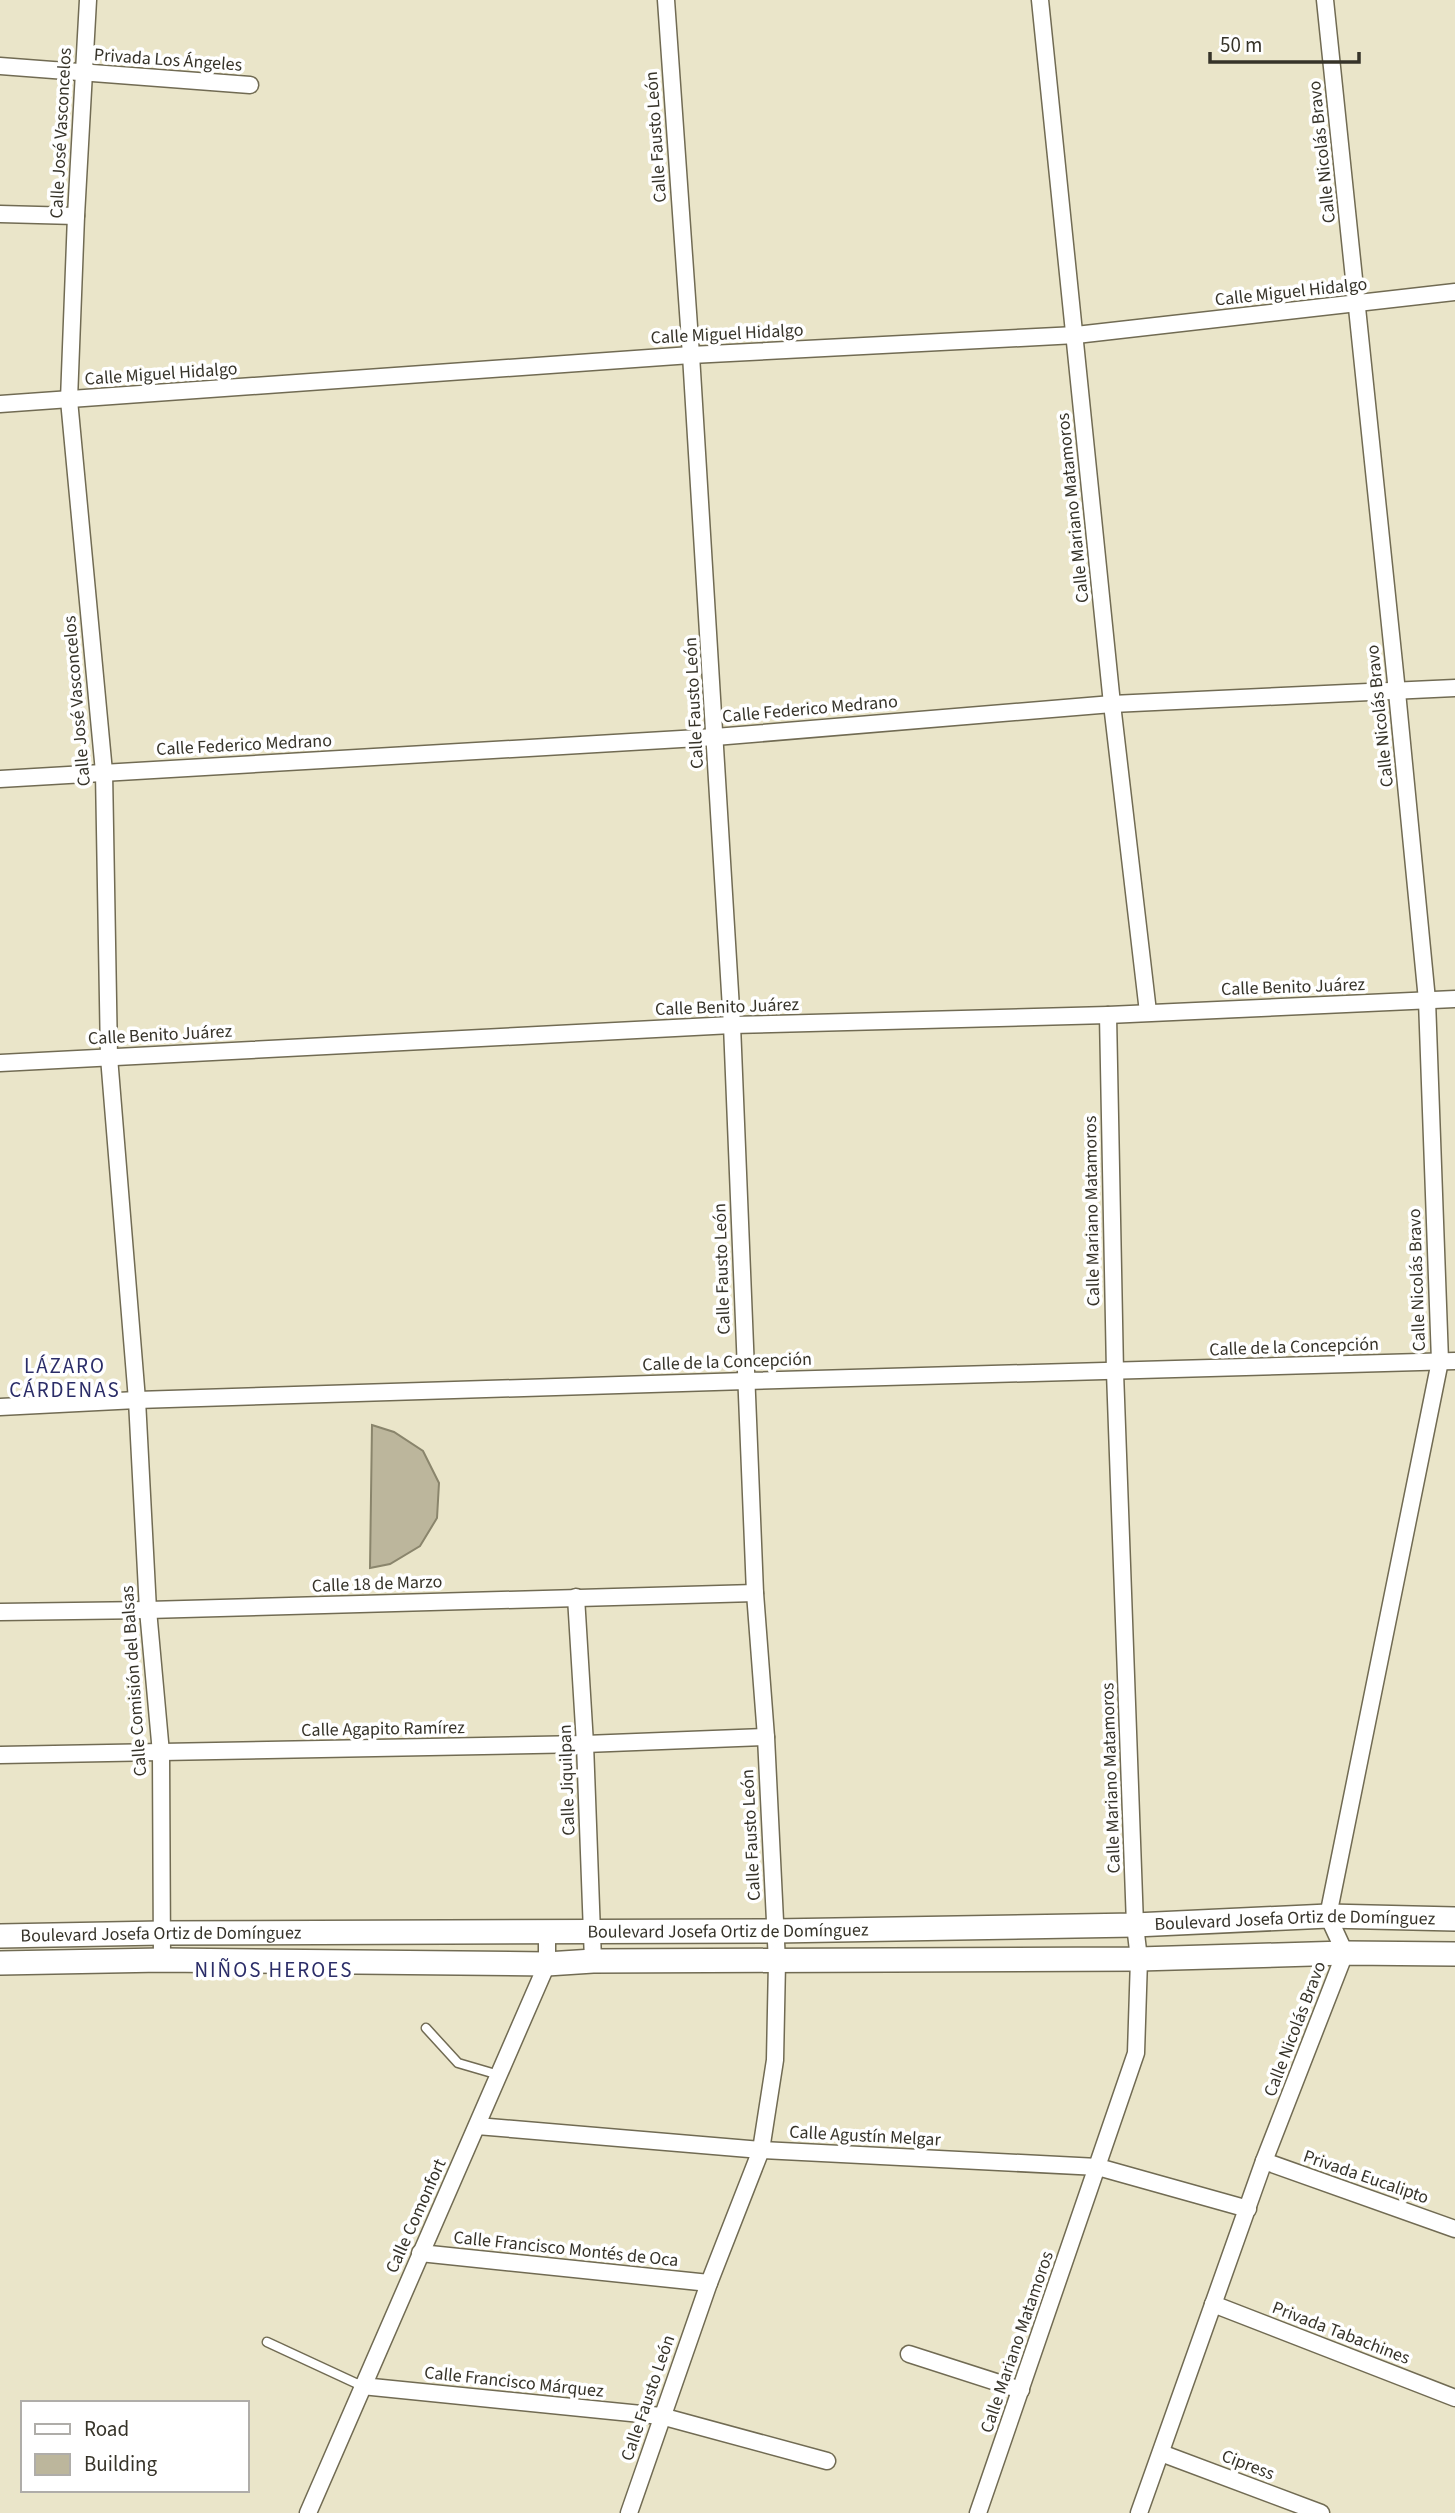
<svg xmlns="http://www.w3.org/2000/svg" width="1455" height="2513" font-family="'Source Sans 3',sans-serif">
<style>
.building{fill:#bcb69c;stroke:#8a856c;stroke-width:2}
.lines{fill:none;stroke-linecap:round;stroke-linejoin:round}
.lane-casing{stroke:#716b53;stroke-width:11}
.street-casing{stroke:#716b53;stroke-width:19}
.secondary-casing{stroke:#716b53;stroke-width:26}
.lane{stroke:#fff;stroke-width:8}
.street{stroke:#fff;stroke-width:16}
.secondary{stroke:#fff;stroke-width:23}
.labels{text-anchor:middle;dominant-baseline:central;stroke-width:7;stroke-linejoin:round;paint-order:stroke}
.street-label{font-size:18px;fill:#363329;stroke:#fff}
.quarter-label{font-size:21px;letter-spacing:2px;fill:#2b2d68;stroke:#fff}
</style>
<rect width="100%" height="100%" fill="#eae5c9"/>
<polygon class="building" points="372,1425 394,1432 423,1451 439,1483 437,1518 420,1546 390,1564 370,1568"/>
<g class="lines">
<g class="lane-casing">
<g id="lane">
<polyline points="426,2028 458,2063 499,2075"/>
<polyline points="267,2342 362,2386"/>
</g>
</g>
<g class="street-casing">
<g id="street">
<polyline points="88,0 76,216 69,400 104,772 109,1057 137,1400 148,1610 161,1753 162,1960"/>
<polyline points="1040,0 1112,704 1148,1012"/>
<polyline points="0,66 250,85"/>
<polyline points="0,214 76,216"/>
<polyline points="0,404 691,355 1076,335 1455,292"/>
<polyline points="0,779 715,737 1112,704 1455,688"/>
<polyline points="0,1063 732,1025 1108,1015 1455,999"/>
<polyline points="0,1407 137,1400 746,1381 1455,1361"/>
<polyline points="576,1597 585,1744 593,1961"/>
<polyline points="0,1612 148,1610 755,1593"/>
<polyline points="0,1755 585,1744 766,1737"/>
<polyline points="477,2126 761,2150 1098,2167 1248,2209"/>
<polyline points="1264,2161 1455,2229"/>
<polyline points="420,2253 709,2283"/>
<polyline points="1213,2304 1455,2398"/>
<polyline points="909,2354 1021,2390"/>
<polyline points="362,2386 661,2416 827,2461"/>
<polyline points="1161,2453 1321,2513"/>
<polyline points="308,2513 547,1964 547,1933"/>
<polyline points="629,2513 709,2283 761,2150 775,2060 777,1962 766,1737 755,1593 732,1025 691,355 666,0"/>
<polyline points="978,2513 1136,2053 1139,1959 1135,1925 1115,1372 1108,1015"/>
<polyline points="1139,2513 1264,2161 1345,1953 1328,1916 1440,1361 1427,1000 1397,692 1325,0"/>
</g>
</g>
<g class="secondary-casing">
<g id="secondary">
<path id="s1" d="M 0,1936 L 161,1933 L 775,1931 L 1135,1925 L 1328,1916 L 1455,1919"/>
<polyline points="0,1963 162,1960 547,1964 593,1961 1139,1959 1345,1953 1455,1954"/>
</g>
</g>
<use href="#lane" class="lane"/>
<use href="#street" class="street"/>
<use href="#secondary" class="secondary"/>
</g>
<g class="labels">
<g class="street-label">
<text transform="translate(168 60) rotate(4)">Privada Los Ángeles</text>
<text transform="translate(61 133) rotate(-87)">Calle José Vasconcelos</text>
<text transform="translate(656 137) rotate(-94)">Calle Fausto León</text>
<text transform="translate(1322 152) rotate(-96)">Calle Nicolás Bravo</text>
<text transform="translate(1291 292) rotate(-6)">Calle Miguel Hidalgo</text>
<text transform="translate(727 334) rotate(-3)">Calle Miguel Hidalgo</text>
<text transform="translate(161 374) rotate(-4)">Calle Miguel Hidalgo</text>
<text transform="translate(1073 508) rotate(-96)">Calle Mariano Matamoros</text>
<text transform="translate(77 701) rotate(-95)">Calle José Vasconcelos</text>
<text transform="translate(694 703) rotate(-93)">Calle Fausto León</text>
<text transform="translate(810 709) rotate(-5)">Calle Federico Medrano</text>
<text transform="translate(1380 716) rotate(-96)">Calle Nicolás Bravo</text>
<text transform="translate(244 745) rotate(-3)">Calle Federico Medrano</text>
<text transform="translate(1293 987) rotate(-2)">Calle Benito Juárez</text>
<text transform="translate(727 1007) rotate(-2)">Calle Benito Juárez</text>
<text transform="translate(160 1035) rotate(-3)">Calle Benito Juárez</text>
<text transform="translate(1092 1211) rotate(-91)">Calle Mariano Matamoros</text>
<text transform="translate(722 1269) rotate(-92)">Calle Fausto León</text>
<text transform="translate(1417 1280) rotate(-92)">Calle Nicolás Bravo</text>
<text transform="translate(1294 1347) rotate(-2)">Calle de la Concepción</text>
<text transform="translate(727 1362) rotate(-2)">Calle de la Concepción</text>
<text transform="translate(377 1584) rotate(-2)">Calle 18 de Marzo</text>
<text transform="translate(134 1681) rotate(-94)">Calle Comisión del Balsas</text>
<text transform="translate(383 1729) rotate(-1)">Calle Agapito Ramírez</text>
<text transform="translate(1111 1778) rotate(-92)">Calle Mariano Matamoros</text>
<text transform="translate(567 1780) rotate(-92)">Calle Jiquilpan</text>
<text transform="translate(751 1835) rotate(-93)">Calle Fausto León</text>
<text stroke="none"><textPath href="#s1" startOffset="1295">Boulevard Josefa Ortiz de Domínguez</textPath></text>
<text stroke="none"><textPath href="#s1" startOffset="728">Boulevard Josefa Ortiz de Domínguez</textPath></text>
<text stroke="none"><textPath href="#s1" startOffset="161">Boulevard Josefa Ortiz de Domínguez</textPath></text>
<text transform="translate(1295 2029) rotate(-69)">Calle Nicolás Bravo</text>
<text transform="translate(865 2136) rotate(3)">Calle Agustín Melgar</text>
<text transform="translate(1366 2177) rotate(19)">Privada Eucalipto</text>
<text transform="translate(416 2216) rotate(-66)">Calle Comonfort</text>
<text transform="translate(566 2249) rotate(6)">Calle Francisco Montés de Oca</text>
<text transform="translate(1341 2333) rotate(21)">Privada Tabachines</text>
<text transform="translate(1017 2342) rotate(-71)">Calle Mariano Matamoros</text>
<text transform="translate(514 2382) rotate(6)">Calle Francisco Márquez</text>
<text transform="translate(648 2398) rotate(-71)">Calle Fausto León</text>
<text transform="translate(1248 2465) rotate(21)">Cipress</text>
</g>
<g class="quarter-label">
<text x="65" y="1366">LÁZARO<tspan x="65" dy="24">CÁRDENAS</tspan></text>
<text x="274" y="1970">NIÑOS HEROES</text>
</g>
</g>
<rect x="21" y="2401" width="228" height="91" fill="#ffffff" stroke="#afada9" stroke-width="2"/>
<rect x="35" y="2424" width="35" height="10" fill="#ffffff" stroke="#afada9" stroke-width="2"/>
<text x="84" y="2436" font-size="21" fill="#363329">Road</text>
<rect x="35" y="2454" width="35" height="21" fill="#bcb69c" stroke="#afada9" stroke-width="2"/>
<text x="84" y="2471" font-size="21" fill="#363329">Building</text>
<path d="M1210 52v10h149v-10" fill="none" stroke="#363329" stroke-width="3.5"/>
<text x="1220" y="52" font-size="21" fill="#363329" stroke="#ffffff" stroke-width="5" paint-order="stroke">50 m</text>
</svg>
